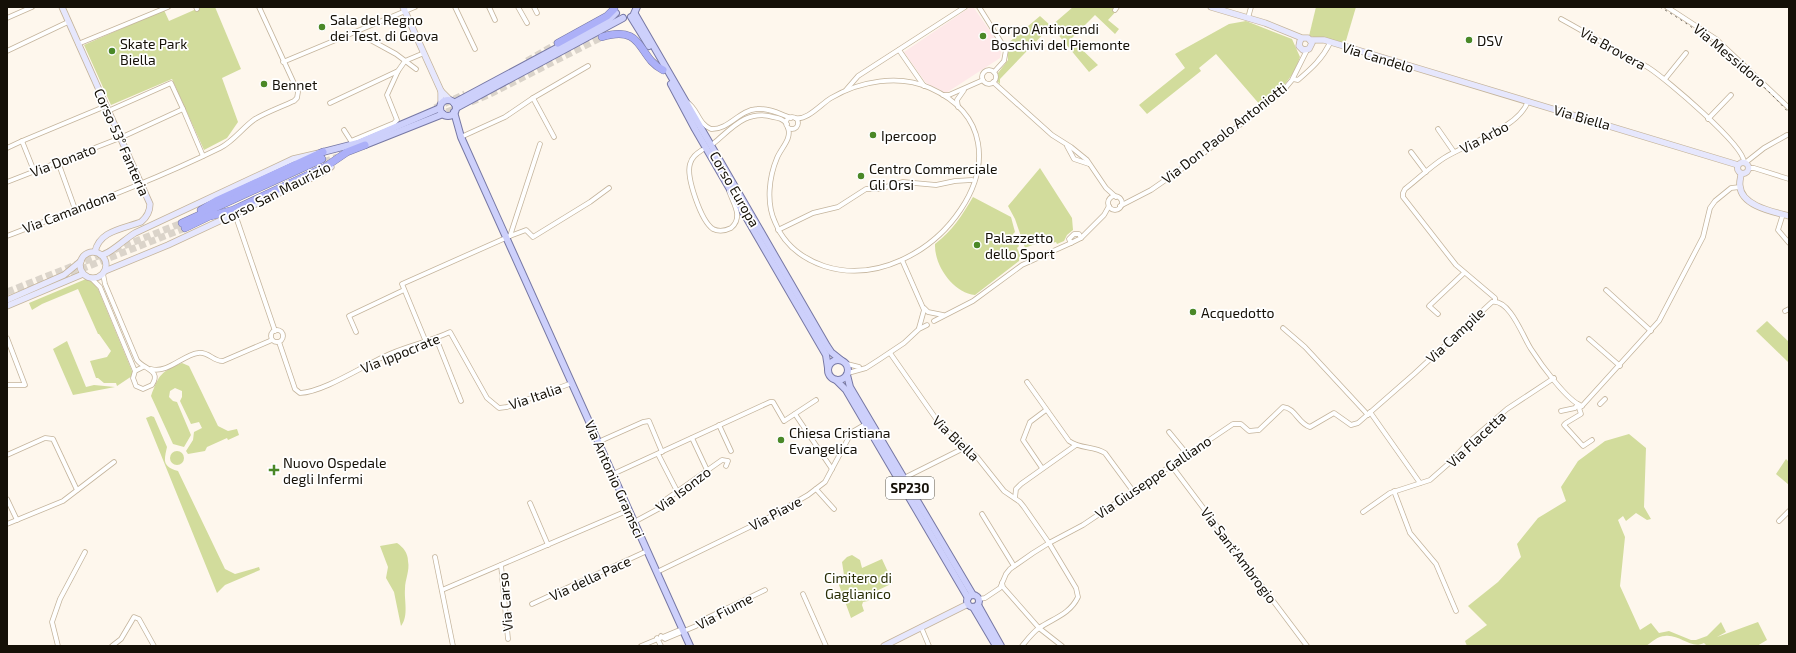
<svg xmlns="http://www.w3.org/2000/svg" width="1796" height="653" font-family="'Exo 2',sans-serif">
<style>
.commercial{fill:#fee8e9}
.green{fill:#d2dc9c}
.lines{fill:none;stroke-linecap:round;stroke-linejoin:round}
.highway-tunnel{stroke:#dbd4ca;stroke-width:7;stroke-dasharray:7 3.5;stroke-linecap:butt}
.street-casing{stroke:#c4b49c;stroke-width:5.5}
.secondary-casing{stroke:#c4b49c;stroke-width:7}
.primary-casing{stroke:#7778a4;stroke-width:8}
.highway-casing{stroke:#7778a4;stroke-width:8}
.street{stroke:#fff;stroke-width:4}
.secondary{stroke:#e6e7fd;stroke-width:5.5}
.primary{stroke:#cdd0fb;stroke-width:6}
.highway{stroke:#acb0f8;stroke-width:7}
.rail{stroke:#6e685f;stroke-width:1;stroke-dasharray:2 4;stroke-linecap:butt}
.poi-dot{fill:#4a8827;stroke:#fff;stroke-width:1.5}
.labels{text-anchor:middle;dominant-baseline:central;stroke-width:3.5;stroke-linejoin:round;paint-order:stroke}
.shield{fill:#fff;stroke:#5b5851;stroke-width:1}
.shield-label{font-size:13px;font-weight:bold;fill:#151007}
.poi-label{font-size:14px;fill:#151007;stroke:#fff;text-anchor:start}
.street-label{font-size:14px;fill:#151007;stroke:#fff}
.park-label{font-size:14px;fill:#292e04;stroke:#fff}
</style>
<rect width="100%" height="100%" fill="#fef7ed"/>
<polygon class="commercial" points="969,8 974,8 999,44 1001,53 1000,58 946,93 926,83 904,52"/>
<g class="green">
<polygon points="201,7 215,7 241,69 222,78 238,122 227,138 204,150 172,79 111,105 84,45 164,10 169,21"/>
<polygon points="1073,7 1120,7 1108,20 1119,29 1115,34 1095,15 1071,39 1098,65 1089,72 1051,26 1000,79 1000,84 997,81 998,73 1008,60 1007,44 1040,16 1051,26"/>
<polygon points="1316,7 1356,7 1345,44 1309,36"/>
<path d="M 1246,21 L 1292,39 L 1300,57 C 1293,79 1279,92 1261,106 L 1216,54 L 1199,68 L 1201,71 L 1147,114 L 1139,105 L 1185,68 L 1175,54 L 1229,24 Z"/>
<polygon points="1040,168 1072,218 1073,230 1067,235 1064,241 1057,244 1056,242 1047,244 1045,240 1025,248 1015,219 1008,206"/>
<path d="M 973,197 L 1011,217 L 1015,232 L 1013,234 L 1019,246 L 1017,248 L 1020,255 L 1019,261 L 975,295 C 953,293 934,265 935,244 C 953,230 961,217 973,197 Z"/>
<polygon points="86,279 93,282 98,289 132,371 132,376 117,386 116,383 104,383 98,378 96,378 90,361 107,357 111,351 99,334 98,334 78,289 42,304 32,310 29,303"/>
<polygon points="1767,321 1789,342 1789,363 1756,331"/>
<polygon points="67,341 86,387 94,385 115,387 73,395 53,349"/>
<path d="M 182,363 L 189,366 L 218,426 L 228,431 L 237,429 L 239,435 L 228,440 L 227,438 L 207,447 L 205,451 L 188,454 L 186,451 L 193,440 L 194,432 L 202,428 L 199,422 L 191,424 L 180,401 L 182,397 L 182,391 L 175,388 L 170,391 L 169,397 L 173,401 L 177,402 L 191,435 L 184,447 L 173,444 L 151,396 C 159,374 161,372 182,363 Z"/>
<path d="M 151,416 L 154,417 L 167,447 C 164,461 162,466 178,471 L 225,569 L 235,574 L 259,567 L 260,570 L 225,585 L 217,593 L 146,418 Z"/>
<path d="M 1629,434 L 1646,448 L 1644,507 L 1651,519 L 1647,520 L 1636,513 L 1626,521 L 1623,516 L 1618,520 L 1625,537 L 1620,586 L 1640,630 L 1651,623 L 1659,633 L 1669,631 L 1691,640 L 1696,640 L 1707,636 L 1721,622 L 1726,632 L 1717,637 L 1758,622 L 1767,640 L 1757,646 L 1707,646 L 1704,643 C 1691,650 1680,634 1665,636 C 1658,636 1652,642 1646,646 L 1467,646 L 1465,641 L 1487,625 L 1468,606 L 1498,582 L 1521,557 L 1517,544 L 1538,518 L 1566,501 L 1561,487 L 1578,461 L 1605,441 Z"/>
<circle cx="177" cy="458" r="7"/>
<polygon points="1786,459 1789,462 1789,485 1776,474"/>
<path d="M 397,543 C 403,547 408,553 408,561 C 410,571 405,579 405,589 C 404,600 409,616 401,626 L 394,592 L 386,578 L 388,567 L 380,546 Z"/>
<polygon points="852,555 860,560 862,568 882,559 893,583 872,593 868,601 863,602 862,605 864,611 851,618 839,585 841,583 840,577 844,575 842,562 847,557"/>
</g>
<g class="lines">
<g class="highway-tunnel">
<polyline points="527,61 558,43"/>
<polyline points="471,102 488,95 602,37"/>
<polyline points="435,108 465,94"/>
<polyline points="437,116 459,107"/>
<polyline points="324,162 337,157"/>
<polyline points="61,277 185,228"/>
<polyline points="7,292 182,223"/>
</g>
<g class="street-casing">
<g id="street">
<polyline points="196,7 197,9"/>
<polyline points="455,7 475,49"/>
<polyline points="489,7 495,20"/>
<polyline points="518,7 527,23"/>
<polyline points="534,7 537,13"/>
<polyline points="979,7 1006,50 1004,61 994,72"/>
<polyline points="1667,7 1716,39 1789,108"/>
<polyline points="1115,10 1117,7"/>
<polyline points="7,18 32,7"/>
<polyline points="1248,18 1251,7"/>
<path d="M 1561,19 C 1583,31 1605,44 1627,57 C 1634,61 1642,63 1649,68 C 1666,79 1744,145 1744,162"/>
<polyline points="356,32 396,54 416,69"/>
<polyline points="78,44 168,7"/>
<polyline points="899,50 924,86"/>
<polyline points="7,51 68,22"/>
<polyline points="283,62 415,7"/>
<circle cx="989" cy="77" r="7"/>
<path d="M 1293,79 L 1298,80 C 1312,68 1322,59 1330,43"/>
<polyline points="1665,79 1686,53"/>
<polyline points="993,82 1052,135 1071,147 1087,160 1106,188 1116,197"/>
<polyline points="846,90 858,76 965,7"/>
<polyline points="943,95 949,95 983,80"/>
<polyline points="533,98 554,137"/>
<path d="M 687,102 C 698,109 698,124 711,129 C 729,130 739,110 757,109 C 769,108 780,114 791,118"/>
<polyline points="330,103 398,71 405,61 424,53"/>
<polyline points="958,107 957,100 964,90"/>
<polyline points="108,111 171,83 183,109"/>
<circle cx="792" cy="123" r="6"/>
<polyline points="1708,119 1731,95"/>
<path d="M 788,128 C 792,139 781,148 777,158 C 769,177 766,203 775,222 C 784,245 801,258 824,266 C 929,300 1048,141 930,88 C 899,74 860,81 831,98 C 821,104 807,121 795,118"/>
<polyline points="1438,129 1454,152"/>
<polyline points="344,130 351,141 394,123 397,120 387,95 398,71"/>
<polyline points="461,137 505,117 533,98 588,66"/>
<polyline points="22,141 106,106"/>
<path d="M 714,143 C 732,128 747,109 773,117 C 779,118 783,119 787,124"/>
<polyline points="1067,146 1074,159 1089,164"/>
<polyline points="7,148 22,141 34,171"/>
<path d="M 702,150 C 696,154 692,157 690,164 C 686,177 701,221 713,229 C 719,232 725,231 731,228 C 744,217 733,203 729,191"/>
<polyline points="1411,152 1426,172"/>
<polyline points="58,162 75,209"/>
<polyline points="1745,163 1764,148 1787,135"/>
<polyline points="1748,168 1754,168 1789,179"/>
<polyline points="7,182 120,138 183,109 203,156"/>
<circle cx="1115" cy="203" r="7"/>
<polyline points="1120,206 1151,190 1200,156 1282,92 1292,80 1307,50"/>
<polyline points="235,214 275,331"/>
<polyline points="1783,214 1778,230 1789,243"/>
<polyline points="778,230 813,213 838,207 866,189 879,189 903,182 936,185 955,181 972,180"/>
<polygon points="1074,234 1079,234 1081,238 1071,243 1069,239"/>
<path d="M 7,236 C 79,208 151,182 220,148 C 234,141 242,128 255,119 C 267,112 281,107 294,101 L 297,98 L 298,92 L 259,7"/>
<polyline points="510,236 540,144"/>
<polyline points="1081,238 1104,215 1109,206"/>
<polyline points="902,260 924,310 919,328"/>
<path d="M 103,274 L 105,284 L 137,360 C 143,369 162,370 152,385 L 143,389 L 136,386 L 133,378 L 135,371 L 143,367"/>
<polyline points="91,278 100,287 135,371"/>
<polyline points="1606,290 1651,331"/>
<path d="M 1495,301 L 1495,298 L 1456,265 L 1403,197 L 1403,193 L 1405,189 C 1418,179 1430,167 1444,158 C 1468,143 1519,128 1528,101"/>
<polyline points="924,308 928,312 943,315"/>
<polyline points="1785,311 1789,309"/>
<polyline points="1438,314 1429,306 1464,273"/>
<polyline points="934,321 973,301 1022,265 1071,243"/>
<polyline points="1283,328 1305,347 1368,415"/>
<circle cx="277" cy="336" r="6"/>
<polyline points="356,332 349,316 404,290"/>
<polyline points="7,338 25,385 7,385"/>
<polyline points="436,338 461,401"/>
<polyline points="1589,339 1620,366"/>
<path d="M 279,342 L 295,389 L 300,393 C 325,392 367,363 392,353 C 411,345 431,341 450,332 L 487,398 L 499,408 L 507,407 L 572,383"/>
<polyline points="426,342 402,284 510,236 526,230 533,237 590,202 609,188"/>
<path d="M 890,353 L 939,423 L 977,457 L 1004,491 L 1020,502 L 1024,507 L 1049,543 L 1076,588 L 1078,597 C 1070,614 1054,618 1039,628 C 1033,632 1027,640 1022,646"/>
<polyline points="847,364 859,367"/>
<path d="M 151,369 C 167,374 183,355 198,353 C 208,351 214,362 223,361 L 272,340"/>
<polyline points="848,373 866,368 880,359 904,343 919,329 927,325"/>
<path d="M 1027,382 L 1069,441 C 1080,449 1094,446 1105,453 L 1133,491"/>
<polyline points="1600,404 1605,399"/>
<polyline points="1582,406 1579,408 1581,414 1566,423 1564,425 1583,446 1592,440"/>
<polyline points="1561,411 1575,408 1578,404"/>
<polyline points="1370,412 1420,483"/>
<polyline points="795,414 832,469"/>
<polyline points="719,425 731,451"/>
<polyline points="1169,432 1187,454"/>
<polyline points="692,438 707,470"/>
<polyline points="598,442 643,422 649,421 662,452"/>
<polyline points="658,454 677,491"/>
<polyline points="7,455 45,438 53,439 77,490"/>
<polyline points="1171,465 1307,646"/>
<polyline points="1042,468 1023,440 1030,422 1046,410"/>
<polyline points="613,474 770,402 773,402 784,421 816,400"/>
<polyline points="904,478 966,447"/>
<polyline points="816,489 834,509"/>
<polyline points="1394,491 1410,533 1436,564 1456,611"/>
<polyline points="1015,498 1016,489 1021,484 1076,445"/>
<polyline points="7,499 17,520"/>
<polyline points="530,503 548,545"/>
<polyline points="1363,512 1390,493 1430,480 1447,465 1469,442 1507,409 1554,378"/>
<polyline points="982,514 1014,566"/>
<polyline points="1779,521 1789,511"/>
<polyline points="634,522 660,508 661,503 722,460 728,461 726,466"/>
<polyline points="7,524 63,501 114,462"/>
<polyline points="435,557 453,646"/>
<polyline points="501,565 508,639"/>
<polyline points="657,572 768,518 808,495 825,482 849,437 854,431 866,424"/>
<polyline points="1002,583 1003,587 1039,628 1062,646"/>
<polyline points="442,590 629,510"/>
<polyline points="803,594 826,646"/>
<path d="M 979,599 L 985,598 L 1000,588 L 1006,574 L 1010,569 L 1033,553 L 1049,543 L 1083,525 L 1233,424 L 1241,424 L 1249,431 L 1259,430 L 1283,407 C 1296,408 1298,424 1310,427 L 1334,413 L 1351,425 L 1358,423 L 1414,374 L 1492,302 C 1510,299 1523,337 1531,349 C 1540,363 1567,401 1582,406 L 1659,321 L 1703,237 L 1710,208 L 1715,201 L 1731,188 L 1740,187"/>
<polyline points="532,604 647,551"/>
<polyline points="921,627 929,646"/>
<polyline points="661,636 665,639 696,626 703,620 765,590"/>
<polyline points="657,638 661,646"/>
<polyline points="58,646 52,622 60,599 85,552"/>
<polyline points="112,646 121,639 134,617 139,619 154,646"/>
<polyline points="641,646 682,629"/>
</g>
</g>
<g class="secondary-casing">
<g id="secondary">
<path d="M 62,7 L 150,204 C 150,212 147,217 141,222 C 122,229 99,231 95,252"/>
<polyline points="403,7 441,91 450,100"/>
<polyline points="1211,7 1265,23 1302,38 1308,38 1312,43 1309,49 1303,50 1299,46 1300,41 1302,38"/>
<polyline points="1311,40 1324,40 1738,165"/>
<polyline points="441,91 441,103"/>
<circle cx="1743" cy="168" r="5.5"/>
<path d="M 1741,174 C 1741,177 1739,182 1740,186 C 1741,206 1774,212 1789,216"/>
<circle cx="93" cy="265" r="13"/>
<path d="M 101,255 C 109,255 126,238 135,233 L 293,159 L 319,153"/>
<polyline points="105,271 168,245 322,173 331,167"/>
<polyline points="7,300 64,275 81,261"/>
<polyline points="7,306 83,274"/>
<polyline points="884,646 968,604"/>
</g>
</g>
<g class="primary-casing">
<g id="primary">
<polyline points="635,14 827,346 831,352 841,360"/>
<polyline points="633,16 637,7"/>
<polyline points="631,17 649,46"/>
<polyline points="671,84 695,129 826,355 828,368"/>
<circle cx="448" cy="108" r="8"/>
<polyline points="454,103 609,20 616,13"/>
<polyline points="456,108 623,18"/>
<polyline points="454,112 461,137 690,646"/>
<polyline points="365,145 443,114"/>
<polyline points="323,152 358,143 440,108"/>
<circle cx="838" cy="370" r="10"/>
<polyline points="847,375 850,387 973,595"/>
<polyline points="836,380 846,390 968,598"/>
<circle cx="973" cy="601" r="6"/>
<polyline points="978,605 1001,646"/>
<polyline points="973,607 996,646"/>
</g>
</g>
<g class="highway-casing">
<g id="highway">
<path d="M 602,37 C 645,24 637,57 663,70"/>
<polyline points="558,43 607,16 614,9"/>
<polyline points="201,210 216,201 323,152"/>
<polyline points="211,216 233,210 325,167 347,152 365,145"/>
<polyline points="182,223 322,159"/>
<polyline points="185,228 214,214"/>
</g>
</g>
<use href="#street" class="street"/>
<use href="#secondary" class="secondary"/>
<use href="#primary" class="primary"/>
<use href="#highway" class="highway"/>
<path class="rail" d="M 1660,7 C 1708,35 1752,72 1789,113"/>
</g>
<g class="poi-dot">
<circle cx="322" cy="27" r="4"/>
<circle cx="983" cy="36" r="4"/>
<circle cx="1469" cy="40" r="4"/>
<circle cx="112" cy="51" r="4"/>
<circle cx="264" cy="84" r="4"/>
<circle cx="873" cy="135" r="4"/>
<circle cx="861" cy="176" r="4"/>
<circle cx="977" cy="245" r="4"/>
<circle cx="1193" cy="312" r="4"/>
<circle cx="781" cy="440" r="4"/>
<path d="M272 464h4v4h4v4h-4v4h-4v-4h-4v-4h4z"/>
</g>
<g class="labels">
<rect class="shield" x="886" y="477" width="48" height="22" rx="3"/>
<g class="shield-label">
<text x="910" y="488">SP230</text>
</g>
<g class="poi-label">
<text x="330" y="19">Sala del Regno<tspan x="330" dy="16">dei Test. di Geova</tspan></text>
<text x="991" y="28">Corpo Antincendi<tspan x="991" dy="16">Boschivi del Piemonte</tspan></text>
<text x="1477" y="40">DSV</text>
<text x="120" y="43">Skate Park<tspan x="120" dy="16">Biella</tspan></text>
<text x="272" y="84">Bennet</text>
<text x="881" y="135">Ipercoop</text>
<text x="869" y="168">Centro Commerciale<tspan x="869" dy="16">Gli Orsi</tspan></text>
<text x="985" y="237">Palazzetto<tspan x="985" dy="16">dello Sport</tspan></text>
<text x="1201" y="312">Acquedotto</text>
<text x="789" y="432">Chiesa Cristiana<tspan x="789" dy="16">Evangelica</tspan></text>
<text x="283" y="462">Nuovo Ospedale<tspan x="283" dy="16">degli Infermi</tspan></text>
</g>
<g class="street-label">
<text transform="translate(1613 48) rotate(29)">Via Brovera</text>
<text transform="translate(1730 55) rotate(40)">Via Messidoro</text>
<text transform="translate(1378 57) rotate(17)">Via Candelo</text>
<text transform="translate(1582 117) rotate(16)">Via Biella</text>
<text transform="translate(1224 133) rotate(-38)">Via Don Paolo Antoniotti</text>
<text transform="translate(1484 137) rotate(-28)">Via Arbo</text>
<text transform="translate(122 142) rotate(66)">Corso 53° Fanteria</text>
<text transform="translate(63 160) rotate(-21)">Via Donato</text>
<text transform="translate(735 189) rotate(60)">Corso Europa</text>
<text transform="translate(275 193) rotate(-27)">Corso San Maurizio</text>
<text transform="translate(69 211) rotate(-21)">Via Camandona</text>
<text transform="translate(1455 335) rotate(-43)">Via Campile</text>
<text transform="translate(400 353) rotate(-22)">Via Ippocrate</text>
<text transform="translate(535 396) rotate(-19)">Via Italia</text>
<text transform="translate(956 438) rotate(44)">Via Biella</text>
<text transform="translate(1476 439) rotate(-43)">Via Flacetta</text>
<text transform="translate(1153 477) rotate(-34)">Via Giuseppe Galliano</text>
<text transform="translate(615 479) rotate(66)">Via Antonio Gramsci</text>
<text transform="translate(683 489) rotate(-37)">Via Isonzo</text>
<text transform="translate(775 513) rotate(-28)">Via Piave</text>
<text transform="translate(1239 555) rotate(53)">Via Sant'Ambrogio</text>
<text transform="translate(590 578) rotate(-25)">Via della Pace</text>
<text transform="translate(505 602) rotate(-95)">Via Carso</text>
<text transform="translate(724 611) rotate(-28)">Via Fiume</text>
</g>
<g class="park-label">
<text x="858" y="577">Cimitero di<tspan x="858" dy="16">Gaglianico</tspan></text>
</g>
</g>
<rect width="1796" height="653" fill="none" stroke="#151007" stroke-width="16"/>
</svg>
